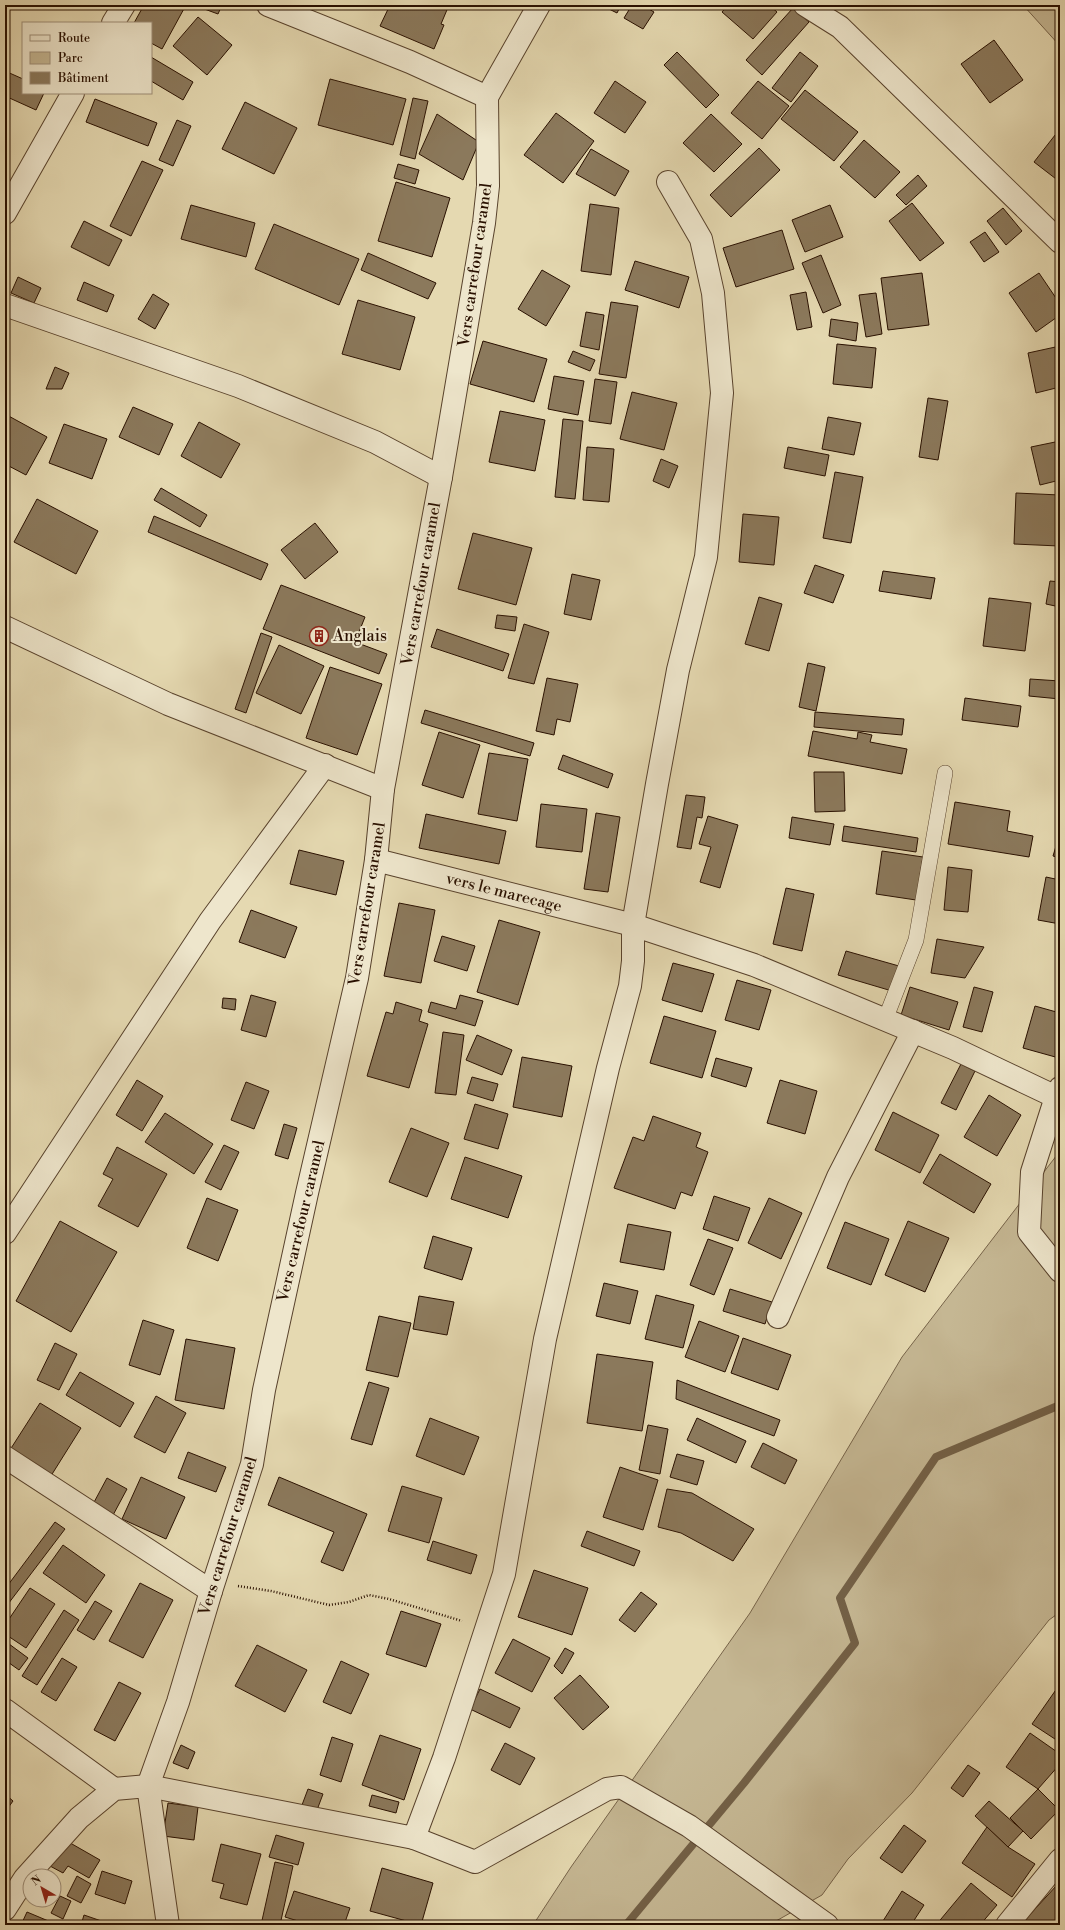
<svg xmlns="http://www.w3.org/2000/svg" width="1065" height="1930" font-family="'Libre Bodoni',serif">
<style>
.green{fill:#c5b793;stroke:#77644a}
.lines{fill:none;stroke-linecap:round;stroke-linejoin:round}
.stream{stroke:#736046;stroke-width:8}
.building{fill:#8b795c;stroke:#291000}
.service-casing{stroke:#58422c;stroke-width:16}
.minor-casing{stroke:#58422c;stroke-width:24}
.path{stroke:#291000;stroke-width:2.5;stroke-dasharray:1 2;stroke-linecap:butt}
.service{stroke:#eee6cc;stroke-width:15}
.minor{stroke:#eee6cc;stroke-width:22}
.labels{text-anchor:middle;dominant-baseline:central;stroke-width:4;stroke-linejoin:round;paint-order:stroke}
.street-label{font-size:16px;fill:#291000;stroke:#eee6cc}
.poi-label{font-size:16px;fill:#291000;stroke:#eee6cc;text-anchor:start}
</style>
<rect width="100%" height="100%" fill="#e5d9b1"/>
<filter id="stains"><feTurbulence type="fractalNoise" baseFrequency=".005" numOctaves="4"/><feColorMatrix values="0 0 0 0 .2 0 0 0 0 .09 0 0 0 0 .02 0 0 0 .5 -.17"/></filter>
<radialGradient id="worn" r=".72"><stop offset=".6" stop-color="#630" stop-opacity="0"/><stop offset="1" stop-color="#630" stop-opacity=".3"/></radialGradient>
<g class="green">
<polygon points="1023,5 1060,5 1060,46"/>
<polygon points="1060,1151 1060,1612 1049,1620 912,1793 848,1859 822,1895 769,1925 533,1925 571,1867 750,1613 902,1357"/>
</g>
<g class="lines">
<polyline class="stream" points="626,1925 744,1783 855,1643 840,1598 936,1457 1060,1405"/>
</g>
<g class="building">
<polygon points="144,5 186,5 162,49 151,43 151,23 134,23"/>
<polygon points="200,5 222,5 218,14 199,7"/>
<polygon points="390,5 449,5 441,24 444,25 434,49 380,26"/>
<polygon points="601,5 621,5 617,13"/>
<polygon points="632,5 642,5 654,12 643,29 624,18"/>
<polygon points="728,5 769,5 777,12 753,39 722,12"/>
<polygon points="793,8 809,22 762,75 746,60"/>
<polygon points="198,17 232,45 207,75 173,46"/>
<polygon points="994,40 1023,80 990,103 961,64"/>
<polygon points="677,52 719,95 706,108 664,65"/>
<polygon points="800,52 818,66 791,102 772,88"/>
<polygon points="151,57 193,82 183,100 151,81"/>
<polygon points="5,71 23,79 23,93 44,93 36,110 5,96"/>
<polygon points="330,79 406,99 393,145 318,125"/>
<polygon points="615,81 646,102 625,133 594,113"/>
<polygon points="758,81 789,106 762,139 731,113"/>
<polygon points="805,90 858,132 834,161 781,119"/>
<polygon points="413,98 428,101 415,159 400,155"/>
<polygon points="95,99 157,123 148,146 86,122"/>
<polygon points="245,102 297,128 274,174 222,149"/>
<polygon points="556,113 594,141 563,183 524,155"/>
<polygon points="437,114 479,142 463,180 419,154"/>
<polygon points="711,114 742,144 714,172 683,143"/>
<polygon points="177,120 191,126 173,166 159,160"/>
<polygon points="1059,130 1060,130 1060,182 1034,162"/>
<polygon points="864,140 900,172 875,198 840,167"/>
<polygon points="759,148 780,170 731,217 710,195"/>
<polygon points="591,149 629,171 615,196 576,174"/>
<polygon points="142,161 163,170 131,236 110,226"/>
<polygon points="398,164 419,170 415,184 394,178"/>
<polygon points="918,175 927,186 906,205 896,195"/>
<polygon points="396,182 450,198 432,257 378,241"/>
<polygon points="912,203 944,243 920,261 889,221"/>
<polygon points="590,204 619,208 611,275 581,271"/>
<polygon points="191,205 255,223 246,257 181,239"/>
<polygon points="830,205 843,237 805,252 792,220"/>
<polygon points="1003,208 1022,231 1006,245 987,221"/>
<polygon points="84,221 122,240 109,266 71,247"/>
<polygon points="274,224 359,259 339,305 255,269"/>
<polygon points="782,230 794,269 736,287 723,248"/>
<polygon points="985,232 999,252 984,262 970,242"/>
<polygon points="368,253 436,283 428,299 361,270"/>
<polygon points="821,255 841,305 823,313 802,263"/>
<polygon points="635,261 689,277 679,308 625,290"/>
<polygon points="542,270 570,286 546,326 518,309"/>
<polygon points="922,273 929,325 888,330 881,278"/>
<polygon points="1039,273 1060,304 1060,315 1036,332 1009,293"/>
<polygon points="18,277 41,288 34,303 11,293"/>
<polygon points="84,282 114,295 107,312 77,300"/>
<polygon points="806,292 812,327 797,330 790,295"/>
<polygon points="876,293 882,334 866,337 859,295"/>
<polygon points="153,294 169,304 155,329 138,319"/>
<polygon points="358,300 415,317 400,370 342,354"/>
<polygon points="611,302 638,306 626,378 599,374"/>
<polygon points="586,312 604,315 599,350 580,346"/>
<polygon points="831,319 858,323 856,341 829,336"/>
<polygon points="5,332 9,334 5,344"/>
<polygon points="483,341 547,359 534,402 470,384"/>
<polygon points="837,344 876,348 872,388 833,384"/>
<polygon points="1060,346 1060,387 1036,393 1028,353"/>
<polygon points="573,351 595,360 590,371 568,362"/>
<polygon points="55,367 69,373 62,389 46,389"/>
<polygon points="554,376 584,381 578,415 548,409"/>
<polygon points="595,379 617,382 611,424 589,421"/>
<polygon points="632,392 677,403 664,450 620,439"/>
<polygon points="928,398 948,401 938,460 919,457"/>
<polygon points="133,407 173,424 159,455 119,437"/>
<polygon points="500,411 545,420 535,471 489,462"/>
<polygon points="5,414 47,437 26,475 5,464"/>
<polygon points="828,417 861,423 854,455 822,449"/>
<polygon points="563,419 583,421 575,499 555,497"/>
<polygon points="199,422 240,444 221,478 181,456"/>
<polygon points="64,424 107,439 92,479 49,463"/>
<polygon points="1060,441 1060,480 1040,485 1031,447"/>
<polygon points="587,447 614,449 609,502 583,500"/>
<polygon points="788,447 829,455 825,476 784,468"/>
<polygon points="661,459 678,466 669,488 653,481"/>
<polygon points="835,472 863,477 851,543 823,538"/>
<polygon points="161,488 207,515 200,527 154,500"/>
<polygon points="1016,493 1060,495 1059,546 1014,544"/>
<polygon points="37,499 98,531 76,574 14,542"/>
<polygon points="743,514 779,517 774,565 739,562"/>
<polygon points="154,516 268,564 261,580 148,532"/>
<polygon points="315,523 338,552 305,579 281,550"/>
<polygon points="473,533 532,548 516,605 458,589"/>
<polygon points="815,565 844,575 833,603 804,593"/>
<polygon points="883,571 935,578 931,599 879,591"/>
<polygon points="572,574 600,580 591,620 564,614"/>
<polygon points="1050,581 1060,582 1060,607 1046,604"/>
<polygon points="281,585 365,617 355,642 387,654 379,674 263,629"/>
<polygon points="759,597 782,604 769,651 745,644"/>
<polygon points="989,598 1031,603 1025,651 983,646"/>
<polygon points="497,615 517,617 515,631 495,628"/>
<polygon points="524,624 549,632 534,684 508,678"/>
<polygon points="437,629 509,654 503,671 431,647"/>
<polygon points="261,633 272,637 246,713 235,709"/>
<polygon points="279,645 324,666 301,714 256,693"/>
<polygon points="808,663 825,667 816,711 799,707"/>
<polygon points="330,667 382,684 357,755 306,738"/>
<polygon points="547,678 578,684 570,722 557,719 554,735 536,731"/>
<polygon points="1030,679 1060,681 1060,699 1029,696"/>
<polygon points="965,698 1021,706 1018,727 962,720"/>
<polygon points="425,710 534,743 530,756 421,723"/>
<polygon points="815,712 904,719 902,735 814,727"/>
<polygon points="813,731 857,739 858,732 872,735 870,742 907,749 902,774 808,756"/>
<polygon points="439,732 480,745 463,798 422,785"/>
<polygon points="489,753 528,759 517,821 478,814"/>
<polygon points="563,755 613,774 608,788 558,769"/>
<polygon points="814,772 844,772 845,811 815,812"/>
<polygon points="686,795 705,797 702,818 697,817 691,849 677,847"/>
<polygon points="955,802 1010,811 1007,831 1033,836 1029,857 948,844"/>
<polygon points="541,804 587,809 582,852 536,847"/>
<polygon points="596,813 620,817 608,892 584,889"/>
<polygon points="426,814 506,831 499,864 419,848"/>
<polygon points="708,816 738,825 720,888 700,882 711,847 699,844"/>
<polygon points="792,817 834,824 830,845 789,838"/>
<polygon points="844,826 918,838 916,852 842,841"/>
<polygon points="1060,833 1060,858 1053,856"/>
<polygon points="299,850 344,861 336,895 290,884"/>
<polygon points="882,851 923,857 916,900 876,894"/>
<polygon points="948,867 972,870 968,912 944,910"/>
<polygon points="1046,877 1060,880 1060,924 1038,920"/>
<polygon points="786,888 814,894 802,951 773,944"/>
<polygon points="399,903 435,910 421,983 384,976"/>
<polygon points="251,910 297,927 285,958 239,942"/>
<polygon points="499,920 540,932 518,1005 477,992"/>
<polygon points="442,936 475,946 467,971 434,961"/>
<polygon points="937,939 984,947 965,978 931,973"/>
<polygon points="846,951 899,966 892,991 838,975"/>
<polygon points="673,963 714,974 702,1012 662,1000"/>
<polygon points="737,980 771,990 759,1030 725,1020"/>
<polygon points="910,987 958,1002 949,1030 901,1015"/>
<polygon points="974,987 993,992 982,1032 963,1027"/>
<polygon points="251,995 276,1002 266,1037 241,1030"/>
<polygon points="460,995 483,1001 475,1026 428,1012 431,1002 456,1009"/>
<polygon points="223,998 236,999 235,1010 222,1008"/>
<polygon points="396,1002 422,1010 419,1021 428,1024 409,1088 367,1076 386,1012 393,1014"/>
<polygon points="1035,1006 1060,1013 1059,1058 1023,1048"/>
<polygon points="664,1016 716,1031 702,1078 650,1063"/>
<polygon points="443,1032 464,1035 456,1095 435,1093"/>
<polygon points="477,1035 512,1050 502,1075 466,1060"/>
<polygon points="522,1057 572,1066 562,1117 513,1107"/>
<polygon points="716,1058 752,1068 746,1087 711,1076"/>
<polygon points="961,1064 975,1071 956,1110 941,1103"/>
<polygon points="472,1077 498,1084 493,1101 467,1093"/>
<polygon points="137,1080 163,1096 142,1131 116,1115"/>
<polygon points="780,1080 817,1091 805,1134 767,1123"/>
<polygon points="246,1082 269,1091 254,1129 231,1120"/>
<polygon points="989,1095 1021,1115 997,1156 964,1137"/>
<polygon points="475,1104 508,1114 498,1149 464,1139"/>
<polygon points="893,1112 939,1135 920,1173 875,1150"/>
<polygon points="165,1113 213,1144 194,1174 145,1142"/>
<polygon points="653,1116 701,1133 696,1147 708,1152 692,1196 681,1192 675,1209 614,1188 633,1137 644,1141"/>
<polygon points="284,1124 297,1128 288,1159 275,1155"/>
<polygon points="411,1128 449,1143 427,1197 389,1182"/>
<polygon points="224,1145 239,1152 221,1190 205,1182"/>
<polygon points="117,1147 167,1174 138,1227 98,1206 113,1179 103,1174"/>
<polygon points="940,1154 991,1184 974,1213 923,1183"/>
<polygon points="465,1157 522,1176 508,1218 451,1199"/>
<polygon points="714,1196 750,1208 738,1241 703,1229"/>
<polygon points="207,1198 238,1210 218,1261 187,1248"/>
<polygon points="769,1198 802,1213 781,1259 748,1243"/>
<polygon points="60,1221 117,1252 71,1332 16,1301"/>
<polygon points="908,1221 949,1238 925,1292 885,1275"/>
<polygon points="845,1222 889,1239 871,1285 827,1268"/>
<polygon points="628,1224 671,1232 664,1270 620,1262"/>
<polygon points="433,1236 472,1248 462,1280 424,1268"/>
<polygon points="708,1239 733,1248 714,1295 690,1285"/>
<polygon points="604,1283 638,1291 630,1324 596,1316"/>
<polygon points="730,1289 772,1302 765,1324 723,1311"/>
<polygon points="656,1295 694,1305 683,1348 645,1339"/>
<polygon points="419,1296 454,1302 447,1335 413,1329"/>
<polygon points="379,1316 411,1323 398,1377 366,1370"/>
<polygon points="143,1320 174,1330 160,1375 129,1365"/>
<polygon points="699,1321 739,1336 725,1372 685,1357"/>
<polygon points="743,1338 791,1355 778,1390 731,1373"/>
<polygon points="186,1339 235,1348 224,1409 175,1400"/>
<polygon points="55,1343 77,1354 59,1390 37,1380"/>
<polygon points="597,1354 653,1362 642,1431 587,1423"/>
<polygon points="80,1372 134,1403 120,1427 66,1395"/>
<polygon points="677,1380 780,1420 774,1436 676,1399"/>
<polygon points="369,1382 389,1388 372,1445 351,1439"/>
<polygon points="156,1396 186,1413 165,1453 134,1437"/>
<polygon points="40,1403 81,1428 49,1479 8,1453"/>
<polygon points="430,1418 479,1437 464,1475 416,1456"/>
<polygon points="697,1418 746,1441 736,1463 687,1440"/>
<polygon points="648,1425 668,1429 660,1474 639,1470"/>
<polygon points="763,1443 797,1460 785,1484 751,1467"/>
<polygon points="188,1452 226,1467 216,1492 178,1478"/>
<polygon points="677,1454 704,1461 697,1485 670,1477"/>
<polygon points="620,1467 658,1480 643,1530 603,1517"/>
<polygon points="141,1477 185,1497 166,1539 122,1519"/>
<polygon points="279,1477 367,1514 343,1571 321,1562 334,1532 268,1505"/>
<polygon points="107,1478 127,1489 112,1517 92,1506"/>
<polygon points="402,1486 442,1498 429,1543 388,1531"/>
<polygon points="667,1489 692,1493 754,1529 733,1561 681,1533 658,1527"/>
<polygon points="55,1522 65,1529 5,1608 5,1589"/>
<polygon points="587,1531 640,1551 634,1566 581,1546"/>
<polygon points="433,1541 477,1555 471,1574 427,1560"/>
<polygon points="63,1545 105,1575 86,1603 43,1573"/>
<polygon points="534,1570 588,1588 572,1635 518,1617"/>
<polygon points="140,1583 173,1600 143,1658 109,1641"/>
<polygon points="30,1588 55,1604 26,1648 5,1634 5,1625"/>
<polygon points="641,1592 657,1604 635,1632 619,1620"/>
<polygon points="95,1601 112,1611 94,1640 77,1630"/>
<polygon points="64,1610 79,1620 37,1685 22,1676"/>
<polygon points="401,1611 441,1624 426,1667 386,1654"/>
<polygon points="513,1639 550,1658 532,1692 495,1673"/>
<polygon points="5,1641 28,1658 19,1670 5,1660"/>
<polygon points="257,1645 307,1670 285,1712 235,1686"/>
<polygon points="565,1648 574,1653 562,1674 554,1666"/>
<polygon points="62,1658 77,1667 56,1701 41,1692"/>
<polygon points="341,1661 369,1674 351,1714 323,1702"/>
<polygon points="580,1675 609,1707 583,1730 554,1698"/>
<polygon points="119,1682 141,1693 115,1741 94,1730"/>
<polygon points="1060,1684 1060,1739 1058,1741 1032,1724"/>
<polygon points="480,1689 520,1708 510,1728 470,1709"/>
<polygon points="1030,1733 1060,1754 1060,1764 1038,1789 1006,1767"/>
<polygon points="380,1735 421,1749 404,1800 362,1785"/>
<polygon points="332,1737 353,1744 341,1782 320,1775"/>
<polygon points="505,1743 535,1758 520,1785 491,1770"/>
<polygon points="181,1745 195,1752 188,1769 173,1763"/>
<polygon points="968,1765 980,1773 963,1797 951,1788"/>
<polygon points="308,1789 323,1794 317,1810 302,1805"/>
<polygon points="1038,1789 1059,1810 1031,1839 1010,1818"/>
<polygon points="5,1794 13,1801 5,1812"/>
<polygon points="372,1795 399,1802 396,1813 369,1806"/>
<polygon points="989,1801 1023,1831 1008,1847 975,1816"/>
<polygon points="168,1803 198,1807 194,1840 163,1836"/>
<polygon points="904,1825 926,1841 902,1873 880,1858"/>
<polygon points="987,1827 1008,1847 1035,1864 1012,1897 962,1863"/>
<polygon points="276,1835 304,1843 298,1865 269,1857"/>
<polygon points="65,1840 100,1860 89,1878 68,1866 63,1873 50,1866"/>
<polygon points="221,1844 261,1854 247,1905 220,1898 224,1884 212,1881"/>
<polygon points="275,1862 293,1866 280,1925 261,1925"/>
<polygon points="382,1868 433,1883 421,1925 370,1911"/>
<polygon points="102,1871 132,1881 125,1904 95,1894"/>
<polygon points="77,1876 91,1884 81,1903 67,1896"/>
<polygon points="971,1883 997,1905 980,1925 936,1925"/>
<polygon points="1057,1885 1060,1888 1060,1923 1058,1925 1028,1925 1024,1921"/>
<polygon points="294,1891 350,1908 344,1925 311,1925 285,1917"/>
<polygon points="902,1891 924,1905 911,1925 888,1925 883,1921"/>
<polygon points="60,1896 71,1901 63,1919 51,1913"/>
<polygon points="27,1912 58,1925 21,1925"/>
<polygon points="84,1915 113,1925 81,1925"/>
</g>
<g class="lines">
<g class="service-casing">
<polyline id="service" points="885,1020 916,940 945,773"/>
</g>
<g class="minor-casing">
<g id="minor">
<polyline points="268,5 410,62 487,97"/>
<polyline points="539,5 487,97 488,186 484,223 441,477 383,789 376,860 357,978 307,1193 264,1390 252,1464 211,1591 178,1702 148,1786 414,1838 444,1758 504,1574 545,1339 608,1068 630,986 633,961 633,925 657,784 678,670 706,557 722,393 713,293 701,239 668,182"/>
<polyline points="805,5 840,27 1060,242"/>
<polyline points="113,23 124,5"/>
<polyline points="5,213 73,93"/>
<polyline points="5,305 238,386 375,442 441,477"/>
<polyline points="5,627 168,704 383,789"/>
<path id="s1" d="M 376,860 L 633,925 L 754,965 L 953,1048 L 1056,1097 L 1060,1088"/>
<polyline points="1056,1097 1032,1172 1029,1232 1060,1271"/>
<polyline points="5,1233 210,921 325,765"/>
<polyline points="778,1317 838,1177 913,1031"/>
<polyline points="5,1457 211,1591"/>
<polyline points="5,1710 114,1789"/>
<polyline points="414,1838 475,1862 607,1789 621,1787 689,1826 827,1925"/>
<polyline points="5,1909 25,1878 79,1818 114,1789 148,1786 168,1925"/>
<polyline points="1007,1925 1060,1860"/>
</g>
</g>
<polyline class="path" points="238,1586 271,1591 329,1605 349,1602 369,1595 389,1599 462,1621"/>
<use href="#service" class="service"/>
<use href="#minor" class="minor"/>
</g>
<defs>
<g id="building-ring" transform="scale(1)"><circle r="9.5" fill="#eee6cc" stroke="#8f2418" stroke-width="1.5"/><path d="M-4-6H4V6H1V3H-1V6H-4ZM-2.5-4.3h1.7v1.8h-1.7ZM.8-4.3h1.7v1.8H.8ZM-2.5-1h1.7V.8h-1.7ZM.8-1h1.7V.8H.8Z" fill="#8f2418"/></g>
</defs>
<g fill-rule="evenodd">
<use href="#building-ring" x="319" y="636"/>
</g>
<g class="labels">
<g class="street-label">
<text transform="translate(475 265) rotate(-82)">Vers carrefour caramel</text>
<text transform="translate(421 584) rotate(-80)">Vers carrefour caramel</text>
<text stroke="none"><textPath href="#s1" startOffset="132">vers le marecage</textPath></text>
<text transform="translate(367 904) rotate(-81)">Vers carrefour caramel</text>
<text transform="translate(301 1221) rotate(-77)">Vers carrefour caramel</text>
<text transform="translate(228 1536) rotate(-73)">Vers carrefour caramel</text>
</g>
<g class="poi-label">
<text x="333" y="636">Anglais</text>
</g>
</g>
<rect width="1065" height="1930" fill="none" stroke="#e5d9b1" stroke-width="20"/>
<rect x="6" y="6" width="1053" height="1918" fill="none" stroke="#291000" stroke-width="2"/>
<rect x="10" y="10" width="1045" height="1910" fill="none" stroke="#291000"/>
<rect x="22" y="22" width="130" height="72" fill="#eee6cc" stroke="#9f907a"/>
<rect x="30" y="35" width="20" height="6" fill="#eee6cc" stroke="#9f907a"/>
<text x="58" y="42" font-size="12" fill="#291000">Route</text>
<rect x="30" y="52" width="20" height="12" fill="#c5b793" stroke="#9f907a"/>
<text x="58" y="62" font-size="12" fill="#291000">Parc</text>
<rect x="30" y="72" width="20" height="12" fill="#8b795c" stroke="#9f907a"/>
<text x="58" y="82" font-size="12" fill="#291000">Bâtiment</text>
<g transform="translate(42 1888) rotate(322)"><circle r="19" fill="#eee6cc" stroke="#9f907a"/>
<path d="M0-3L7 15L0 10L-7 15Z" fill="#8f2418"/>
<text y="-6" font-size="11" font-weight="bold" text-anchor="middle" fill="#291000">N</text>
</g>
<rect width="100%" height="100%" filter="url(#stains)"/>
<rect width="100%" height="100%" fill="url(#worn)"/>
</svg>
